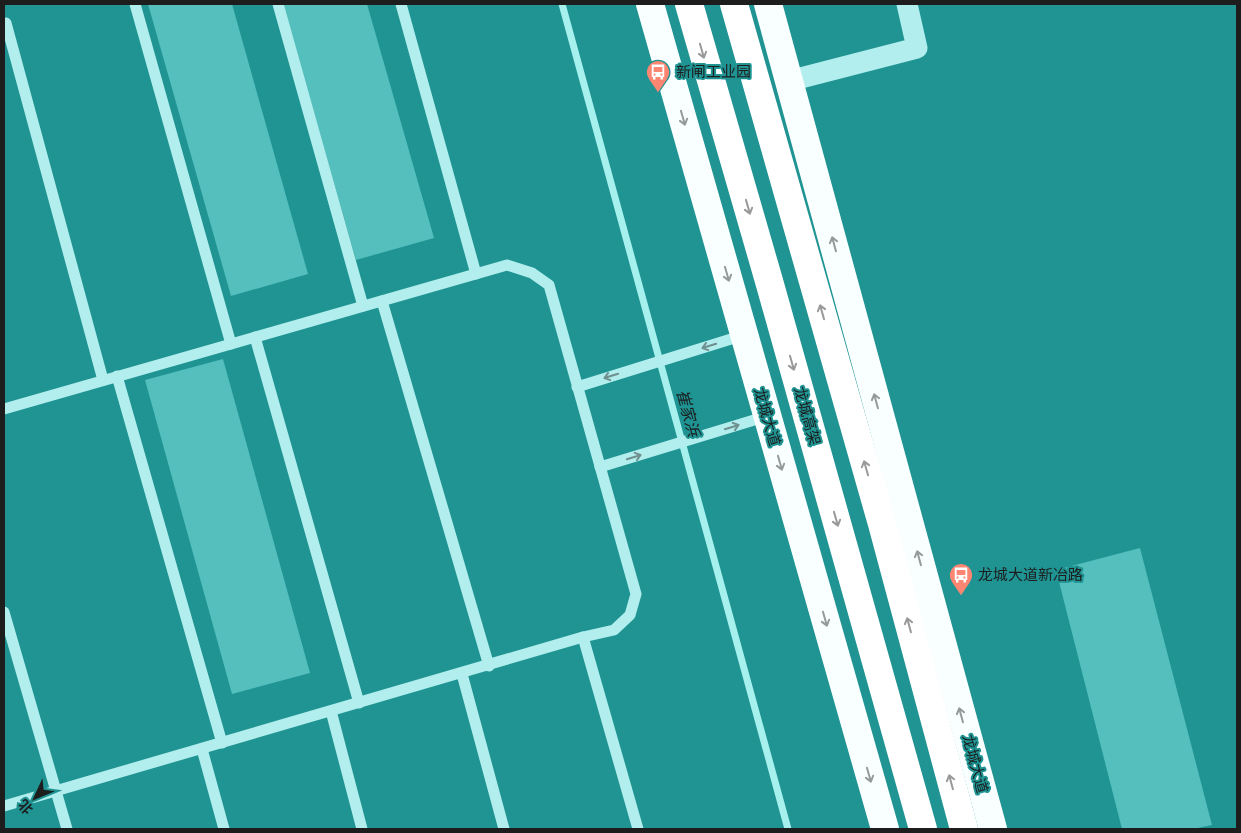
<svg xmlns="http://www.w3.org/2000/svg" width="1241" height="833" font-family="'Fira Sans Condensed','Noto Sans SC',sans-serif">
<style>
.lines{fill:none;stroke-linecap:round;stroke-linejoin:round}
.stream{stroke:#a6f0ed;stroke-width:7}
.building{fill:#54bfbd}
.lane{stroke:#b2eeed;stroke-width:11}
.street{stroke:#b2eeed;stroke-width:21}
.primary{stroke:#f9ffff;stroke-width:28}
.highway{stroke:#fff;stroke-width:28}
.oneway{stroke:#999}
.oneway2{stroke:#969999}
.oneway3{stroke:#6f908f}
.labels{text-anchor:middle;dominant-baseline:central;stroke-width:4;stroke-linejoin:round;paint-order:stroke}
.poi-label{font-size:15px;fill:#1d1d1d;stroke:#1f9493;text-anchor:start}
.street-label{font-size:15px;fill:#1d1d1d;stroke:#1f9493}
.water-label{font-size:16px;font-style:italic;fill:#1a1c1c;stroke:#1f9493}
</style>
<rect width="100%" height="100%" fill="#1f9493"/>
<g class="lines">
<polyline class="stream" points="562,4 788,829"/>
</g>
<g class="building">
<polygon points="148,4 232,4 308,274 231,296"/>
<polygon points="283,4 367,4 434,238 356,260"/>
<polygon points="223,359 310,673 232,694 145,380"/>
<polygon points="1140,548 1212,825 1193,829 1122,829 1056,570"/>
</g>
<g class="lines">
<g class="lane">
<polyline points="135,4 231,344"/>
<polyline points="278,4 363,306"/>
<polyline points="401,4 476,274"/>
<polyline points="6,23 103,380"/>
<polyline points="382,301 489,666"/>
<polyline points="255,337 359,703"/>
<polyline points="117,376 222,743"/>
<polyline points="577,387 744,335"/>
<polyline points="4,409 507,265 532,273 549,285 636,594 630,615 614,630 583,637 4,806"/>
<polyline points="600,467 767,416"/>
<polyline points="4,612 67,829"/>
<polyline points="583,637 638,829"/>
<polyline points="462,674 504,829"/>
<polyline points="331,711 362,829"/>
<polyline points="202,749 224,829"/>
</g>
<polyline class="street" points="789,81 917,48 907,4"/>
<g class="primary">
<polyline points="650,4 885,829"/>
<polyline points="768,4 993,829"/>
</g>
<g class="highway">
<polyline points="689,4 769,281 923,829"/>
<polyline points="734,4 882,524 964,829"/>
</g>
</g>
<defs><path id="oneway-shaft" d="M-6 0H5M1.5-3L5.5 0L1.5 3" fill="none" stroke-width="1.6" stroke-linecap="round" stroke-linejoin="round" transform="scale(1.25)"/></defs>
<g class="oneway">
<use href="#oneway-shaft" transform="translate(702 51) rotate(74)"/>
<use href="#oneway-shaft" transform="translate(748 207) rotate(74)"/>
<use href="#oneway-shaft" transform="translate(822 312) rotate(-106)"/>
<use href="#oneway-shaft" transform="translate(792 363) rotate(74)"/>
<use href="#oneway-shaft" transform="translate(866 468) rotate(-106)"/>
<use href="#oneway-shaft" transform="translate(836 519) rotate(74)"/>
<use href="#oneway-shaft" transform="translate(909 625) rotate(-105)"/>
<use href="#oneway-shaft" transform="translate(951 782) rotate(-105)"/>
</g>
<g class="oneway2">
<use href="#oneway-shaft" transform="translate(683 118) rotate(74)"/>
<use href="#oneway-shaft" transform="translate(834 244) rotate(-105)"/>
<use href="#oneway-shaft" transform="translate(727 274) rotate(74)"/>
<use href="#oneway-shaft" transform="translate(876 401) rotate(-105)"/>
<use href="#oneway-shaft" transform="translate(780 463) rotate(74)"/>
<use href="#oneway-shaft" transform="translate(919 558) rotate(-105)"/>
<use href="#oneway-shaft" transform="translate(825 619) rotate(74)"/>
<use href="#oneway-shaft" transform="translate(961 715) rotate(-105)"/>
<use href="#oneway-shaft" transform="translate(869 775) rotate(74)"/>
</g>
<g class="oneway3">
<use href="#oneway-shaft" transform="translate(709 346) rotate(163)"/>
<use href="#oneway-shaft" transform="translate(611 376) rotate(163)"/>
<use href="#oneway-shaft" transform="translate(732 427) rotate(-17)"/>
<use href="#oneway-shaft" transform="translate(634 457) rotate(-17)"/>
</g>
<defs>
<g id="bus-pin" transform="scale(1.25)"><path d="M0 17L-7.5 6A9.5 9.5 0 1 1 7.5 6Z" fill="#fc8672" stroke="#1f9493"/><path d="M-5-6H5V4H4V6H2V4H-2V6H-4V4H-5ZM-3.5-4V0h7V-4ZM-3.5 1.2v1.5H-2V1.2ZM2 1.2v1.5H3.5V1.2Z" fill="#fff"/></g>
</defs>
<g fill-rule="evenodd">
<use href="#bus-pin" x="658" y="72"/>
<use href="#bus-pin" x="961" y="575"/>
</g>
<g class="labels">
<g class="poi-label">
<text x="676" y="72">新闸工业园</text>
<text x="978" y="575">龙城大道新冶路</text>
</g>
<g class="street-label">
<text transform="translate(807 416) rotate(74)">龙城高架</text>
<text transform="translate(767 417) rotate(74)">龙城大道</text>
<text transform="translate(975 764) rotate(75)">龙城大道</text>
</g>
<g class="water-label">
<text transform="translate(688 413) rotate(75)">崔家浜</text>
</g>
</g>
<rect width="1241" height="833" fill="none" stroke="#1d1d1d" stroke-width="10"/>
<g transform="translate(35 798) rotate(226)" stroke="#1f9493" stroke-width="4" paint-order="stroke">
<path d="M0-4L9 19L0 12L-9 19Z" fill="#1d1d1d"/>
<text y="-8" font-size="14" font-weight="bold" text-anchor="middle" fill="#1d1d1d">北</text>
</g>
</svg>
